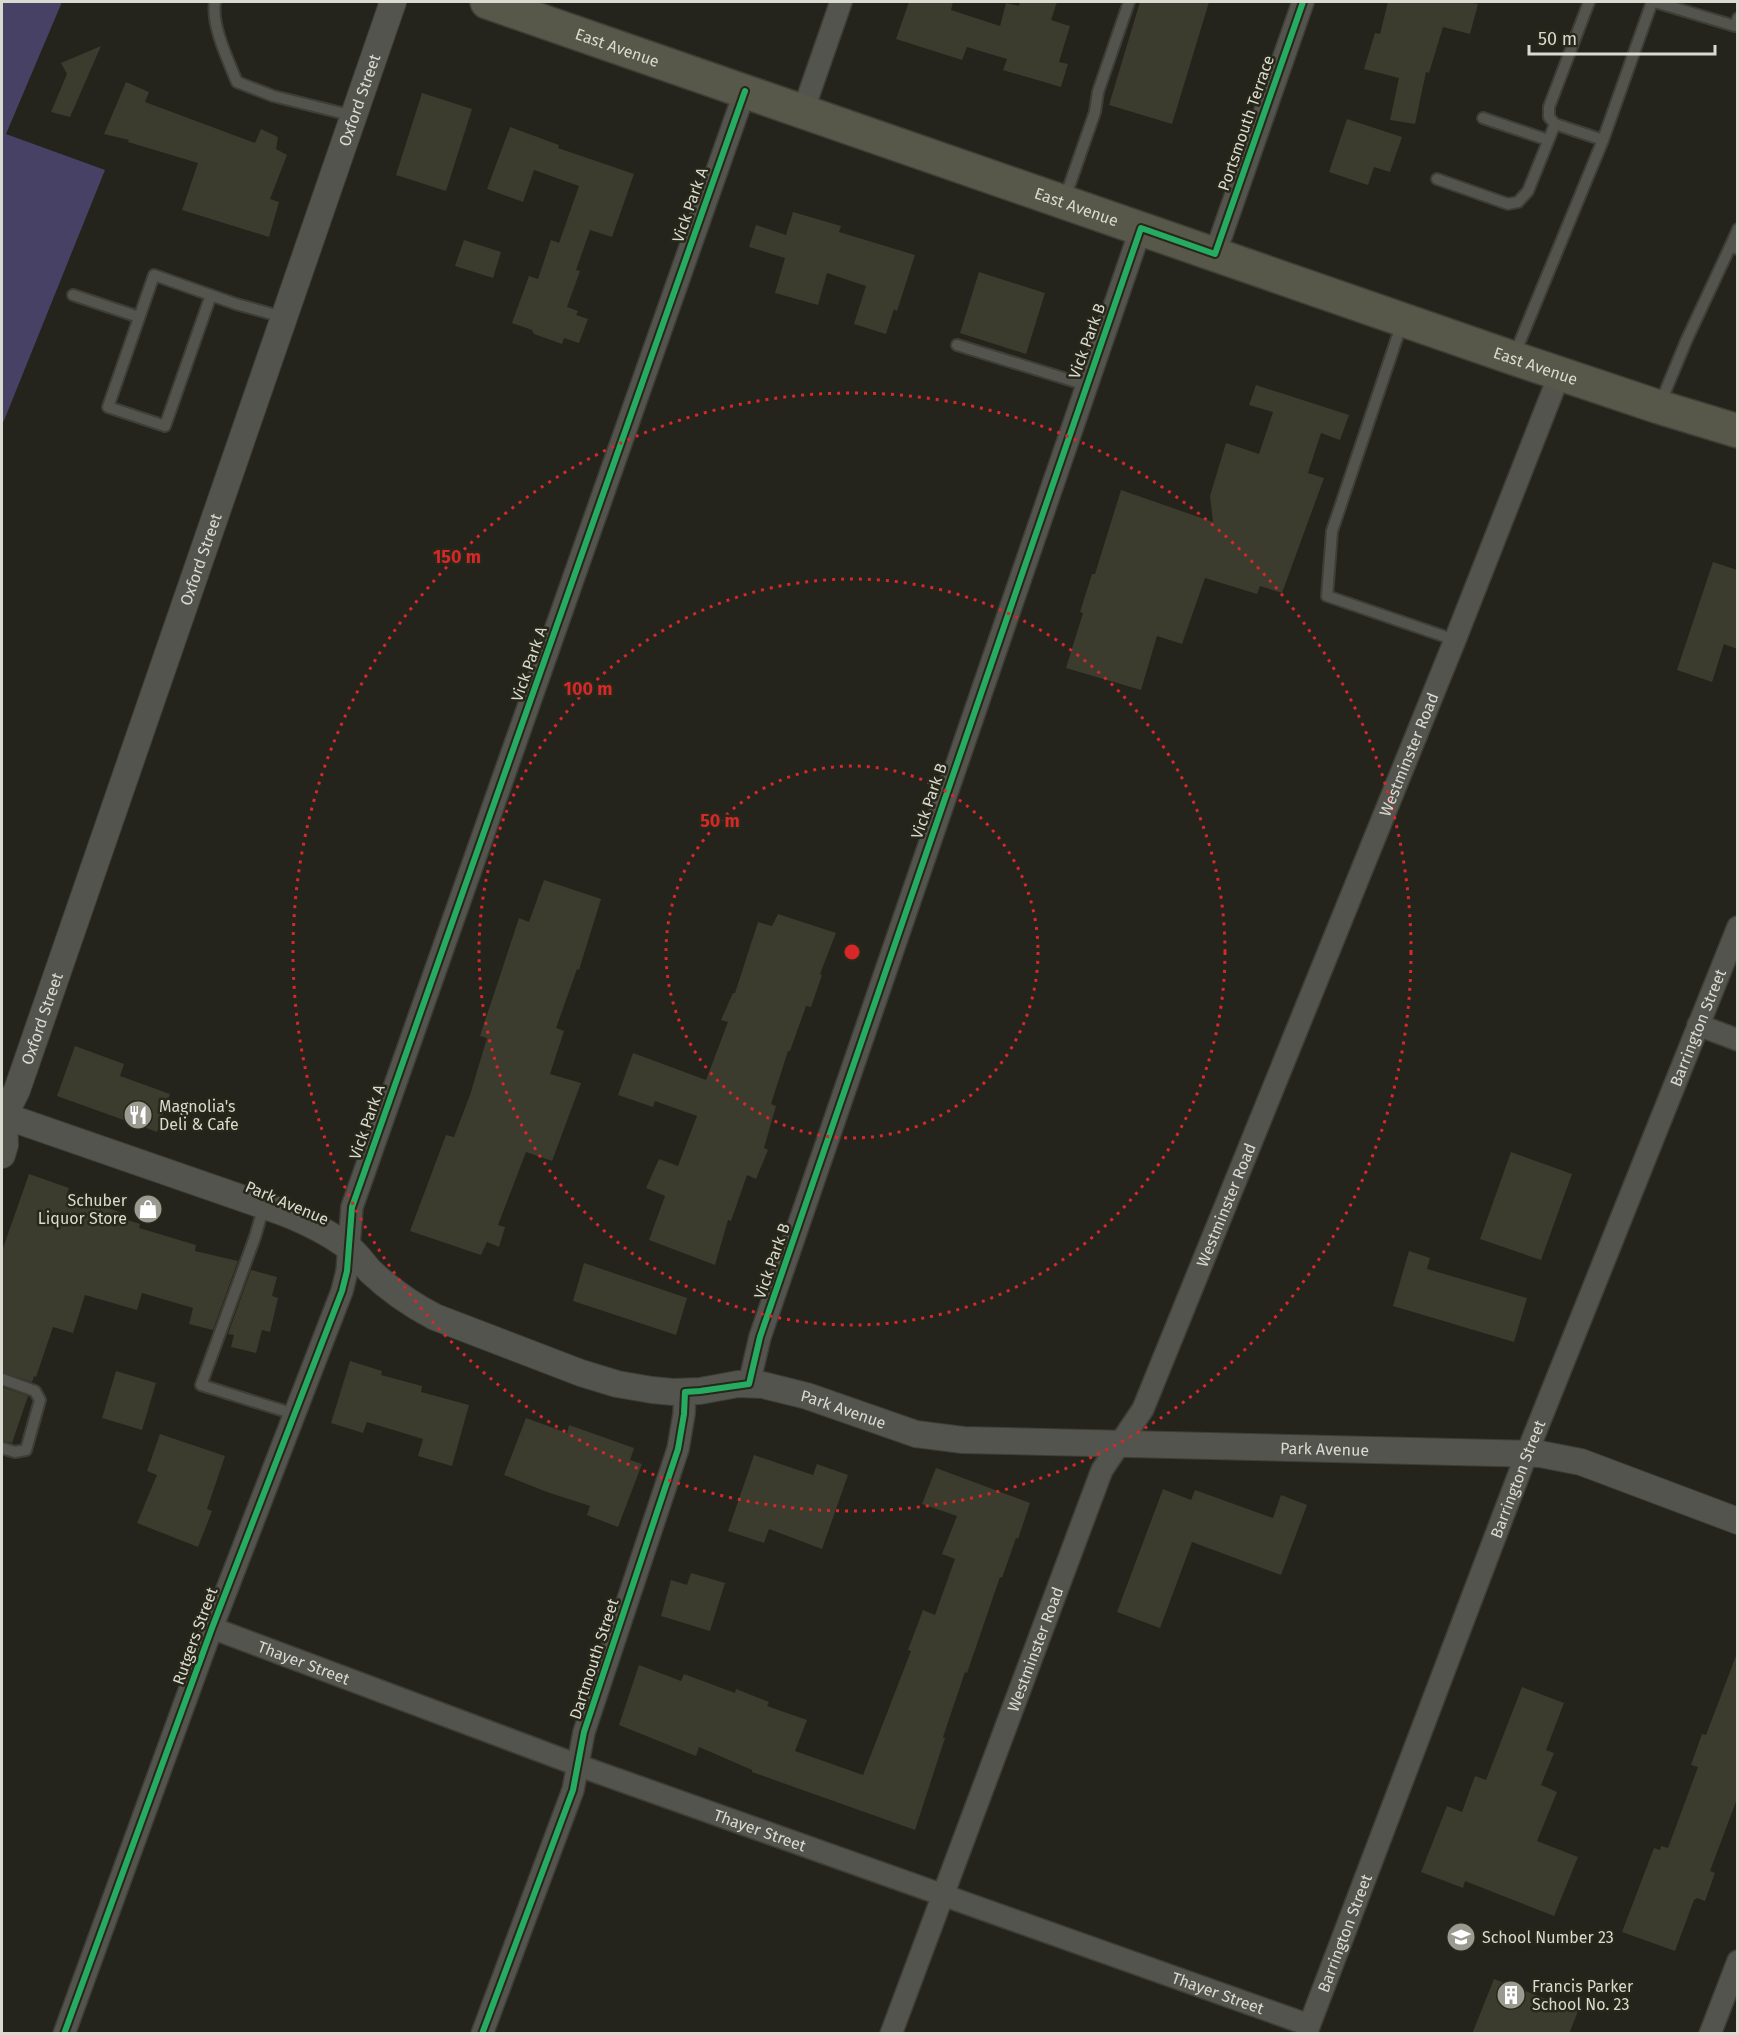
<svg xmlns="http://www.w3.org/2000/svg" width="1739" height="2035" font-family="'Fira Sans',sans-serif">
<style>
.green{fill:#474166}
.building{fill:#3b3c2d}
.lines{fill:none;stroke-linecap:round;stroke-linejoin:round}
.service-casing{stroke:#3e3e37;stroke-width:14}
.minor-casing{stroke:#3e3e37;stroke-width:24}
.tertiary-casing{stroke:#3e3e37;stroke-width:28}
.primary-casing{stroke:#3e3e37;stroke-width:36}
.service{stroke:#54544e;stroke-width:10}
.minor{stroke:#54544e;stroke-width:21}
.tertiary{stroke:#54544e;stroke-width:26}
.primary{stroke:#575849;stroke-width:33}
.cycleway-casing{stroke:#272819;stroke-width:10}
.cycleway{stroke:#26ab63;stroke-width:6}
.ring{fill:none;stroke:#d62828;stroke-width:3;stroke-dasharray:3 6}
.labels{text-anchor:middle;dominant-baseline:central;stroke-width:5;stroke-linejoin:round;paint-order:stroke}
.street-label{font-size:16px;fill:#d9dad0;stroke:#272819}
.poi-label{font-size:16px;fill:#d9dad0;stroke:#272819;text-anchor:start}
.centre{fill:#d62828;stroke:#272819;stroke-width:3}
.ring-label{font-size:18px;text-anchor:middle;font-weight:bold;fill:#d62828;stroke:#272819;stroke-width:5;stroke-linejoin:round;paint-order:stroke}
</style>
<rect width="100%" height="100%" fill="#24241c"/>
<polygon class="green" points="2,2 62,2 6,134 105,170 3,423"/>
<g class="building">
<polygon points="909,2 953,2 951,10 1000,26 1006,3 1019,6 1020,2 1057,2 1051,20 1070,26 1059,62 1068,64 1061,87 1003,70 1007,59 967,47 962,60 896,39"/>
<polygon points="1140,2 1209,2 1172,124 1109,105"/>
<polygon points="1388,2 1467,2 1478,4 1470,34 1443,27 1429,73 1426,72 1415,124 1390,120 1399,78 1364,69 1375,33 1380,34"/>
<polygon points="101,46 70,117 51,112 67,74 61,63"/>
<polygon points="126,82 149,92 145,102 255,143 261,129 278,137 276,149 287,155 270,199 279,202 269,237 182,210 198,163 128,142 129,140 104,134"/>
<polygon points="422,93 472,109 446,191 396,175"/>
<polygon points="1347,119 1402,137 1390,172 1374,167 1368,185 1329,172"/>
<polygon points="510,127 559,145 558,148 634,174 612,237 590,230 576,270 580,271 567,307 578,311 576,315 588,319 579,343 564,338 562,344 534,334 532,330 512,323 529,276 538,279 551,240 559,243 579,186 534,170 523,202 487,189"/>
<polygon points="793,212 841,226 839,232 915,255 897,311 894,309 886,334 854,324 866,286 827,273 818,305 775,293 785,258 749,247 756,225 786,235"/>
<polygon points="464,240 501,252 493,278 455,266"/>
<polygon points="979,272 1045,293 1026,354 960,333"/>
<polygon points="1256,385 1349,415 1340,440 1321,433 1308,473 1324,478 1282,593 1260,586 1257,594 1205,578 1182,644 1157,636 1141,690 1066,668 1083,613 1080,612 1092,574 1095,574 1121,490 1213,522 1210,496 1226,443 1259,454 1273,412 1249,405"/>
<polygon points="1713,562 1737,570 1737,649 1724,644 1712,682 1677,670"/>
<polygon points="544,880 601,899 579,970 577,969 556,1028 564,1031 550,1074 581,1083 552,1161 526,1152 498,1225 505,1227 499,1247 487,1242 481,1255 410,1231 446,1135 454,1137 470,1095 487,1038 480,1036 519,918 529,922"/>
<polygon points="778,914 836,933 820,974 822,975 811,1007 806,1006 790,1051 788,1051 771,1104 776,1106 764,1148 768,1150 756,1179 747,1175 731,1221 728,1220 715,1265 649,1240 665,1196 646,1188 659,1159 678,1166 697,1116 655,1101 653,1107 618,1095 633,1053 706,1080 728,1022 721,1020 733,993 735,993 758,922 772,926"/>
<polygon points="75,1046 124,1064 120,1076 170,1094 157,1132 57,1096"/>
<polygon points="1511,1152 1572,1174 1541,1260 1480,1239"/>
<polygon points="29,1174 69,1188 67,1194 120,1212 118,1217 140,1224 139,1228 196,1245 195,1251 238,1261 213,1330 189,1324 193,1308 142,1293 137,1310 85,1295 73,1333 53,1327 36,1377 34,1376 32,1382 2,1372 2,1251"/>
<polygon points="1409,1251 1430,1258 1427,1269 1527,1298 1514,1342 1393,1306"/>
<polygon points="584,1263 687,1298 676,1335 573,1301"/>
<polygon points="251,1270 277,1277 272,1296 278,1298 270,1332 262,1330 256,1353 231,1347 234,1335 228,1334"/>
<polygon points="350,1361 382,1371 381,1375 422,1386 421,1392 469,1405 452,1466 418,1456 423,1439 367,1422 363,1433 331,1423"/>
<polygon points="116,1371 156,1383 142,1430 102,1418"/>
<polygon points="2,1387 28,1396 12,1443 2,1441"/>
<polygon points="526,1418 567,1433 569,1425 634,1448 630,1460 642,1464 618,1527 587,1515 590,1506 547,1492 504,1475"/>
<polygon points="160,1434 225,1456 207,1509 212,1511 198,1547 137,1523 157,1475 147,1471"/>
<polygon points="754,1455 813,1475 817,1464 848,1475 822,1549 769,1529 764,1543 728,1531"/>
<polygon points="936,1468 1030,1503 1018,1539 1016,1538 1002,1578 1000,1577 967,1673 965,1672 943,1737 945,1738 915,1830 752,1772 752,1770 699,1747 696,1756 619,1725 639,1665 681,1681 684,1674 735,1693 736,1689 769,1702 767,1706 807,1720 795,1751 863,1775 911,1651 908,1650 923,1610 935,1615 955,1559 942,1554 957,1516 922,1504"/>
<polygon points="1163,1489 1191,1500 1195,1490 1273,1518 1281,1495 1307,1505 1281,1575 1192,1542 1160,1628 1117,1612"/>
<polygon points="691,1573 725,1583 710,1631 661,1616 671,1580 687,1585"/>
<polygon points="1736,1656 1737,1656 1737,1799 1710,1871 1715,1873 1705,1901 1697,1898 1694,1900 1675,1951 1622,1932 1654,1848 1660,1850 1661,1846 1668,1848 1698,1767 1691,1765 1702,1734 1706,1735"/>
<polygon points="1522,1687 1564,1703 1546,1750 1554,1753 1541,1785 1557,1792 1537,1841 1578,1857 1554,1916 1465,1881 1463,1888 1421,1872 1447,1806 1462,1812 1475,1776 1486,1780"/>
<polygon points="1494,1979 1578,2011 1569,2034 1472,2034"/>
</g>
<g class="lines">
<g class="service-casing">
<g id="service">
<path d="M 215,2 C 211,25 228,60 237,82 L 273,96 L 354,116"/>
<polyline points="1589,2 1549,107 1549,117 1555,124 1603,140 1652,2"/>
<polyline points="1655,2 1735,26 1738,18"/>
<polyline points="1483,118 1548,140"/>
<polyline points="1437,179 1508,204 1518,202 1528,191 1555,124"/>
<polyline points="1065,198 1095,112 1098,92 1129,2"/>
<polyline points="1730,247 1738,229"/>
<polyline points="73,295 139,317"/>
<polyline points="211,295 165,426 108,407 154,275 236,304 283,317"/>
<polyline points="1402,323 1332,531 1327,596 1455,640"/>
<polyline points="957,345 1086,385"/>
<polyline points="1514,356 1603,140"/>
<polyline points="1660,404 1687,339 1730,247 1738,249"/>
<polyline points="264,1206 255,1237 201,1385 294,1414"/>
<polyline points="2,1379 35,1391 40,1400 26,1450 15,1452 2,1448"/>
</g>
</g>
<g class="minor-casing">
<g id="minor">
<polyline points="803,111 841,2"/>
<polyline points="1215,254 1303,2"/>
<polyline points="1698,1025 1738,1040"/>
<polyline points="749,1384 760,1337 1141,228"/>
<path id="s1" d="M 212,1628 L 591,1770 L 1309,2025"/>
<polyline points="64,2034 212,1628 342,1291 347,1271 352,1207 745,91"/>
<polyline points="482,2034 573,1790 584,1732 678,1449 684,1414 685,1392"/>
<path id="s2" d="M 891,2034 L 1102,1470 L 1143,1409 L 1455,640 L 1560,373"/>
<path id="s3" d="M 1306,2034 L 1527,1453 L 1738,927"/>
<polyline points="1710,2034 1738,1961"/>
</g>
</g>
<g class="tertiary-casing">
<g id="tertiary">
<path id="s4" d="M 2,1115 L 282,1212 C 305,1221 328,1232 348,1247 C 356,1253 363,1263 370,1271 C 389,1289 412,1305 435,1317 L 581,1373 L 617,1384 L 652,1390 L 673,1392 L 700,1391 L 738,1384 L 763,1385 L 807,1396 L 916,1434 L 963,1440 L 1540,1454 L 1581,1462 L 1738,1521"/>
<path id="s5" d="M 2,1155 L 5,1145 L 4,1116 L 17,1090 L 393,2"/>
</g>
</g>
<g class="primary-casing">
<g id="primary">
<path id="s6" d="M 487,2 L 1513,358 L 1659,407 L 1738,431"/>
</g>
</g>
<use href="#service" class="service"/>
<use href="#minor" class="minor"/>
<use href="#tertiary" class="tertiary"/>
<use href="#primary" class="primary"/>
<g class="cycleway-casing">
<g id="cycleway">
<polyline points="64,2034 212,1628 342,1291 347,1271 352,1207 745,91"/>
<polyline points="482,2034 573,1790 584,1732 678,1449 684,1414 685,1392 700,1391 749,1384 760,1337 1141,228 1215,254 1303,2"/>
</g>
</g>
<use href="#cycleway" class="cycleway"/>
</g>
<g class="ring">
<circle cx="852" cy="952" r="186"/>
<circle cx="852" cy="952" r="373"/>
<circle cx="852" cy="952" r="559"/>
</g>
<defs>
<g id="restaurant-disc" transform="scale(1.5)"><circle r="9.5" fill="#9a9a91" stroke="#272819"/><path d="M-5-6h1v4h1v-4h1v4h1v-4h1v5L-1.5 .5V6h-2V.5L-5-1ZM5-6V6H3V1.5H1.5Q1.5-4 5-6Z" fill="#fff"/></g>
<g id="shop-disc" transform="scale(1.5)"><circle r="9.5" fill="#9a9a91" stroke="#272819"/><path d="M-5-2.5h2.3a2.7 3.5 0 0 1 5.4 0H5L5.5 6h-11ZM-1.5-2.5h3a1.5 2.3 0 0 0-3 0Z" fill="#fff"/></g>
<g id="school-disc" transform="scale(1.5)"><circle r="9.5" fill="#9a9a91" stroke="#272819"/><path d="M0-5L7-2L0 1L-7-2ZM-4 1L0 2.5L4 1V4Q0 6-4 4Z" fill="#fff"/></g>
<g id="building-disc" transform="scale(1.5)"><circle r="9.5" fill="#9a9a91" stroke="#272819"/><path d="M-4-6H4V6H1V3H-1V6H-4ZM-2.5-4.3h1.7v1.8h-1.7ZM.8-4.3h1.7v1.8H.8ZM-2.5-1h1.7V.8h-1.7ZM.8-1h1.7V.8H.8Z" fill="#fff"/></g>
</defs>
<g fill-rule="evenodd">
<use href="#restaurant-disc" x="138" y="1115"/>
<use href="#shop-disc" x="148" y="1209"/>
<use href="#school-disc" x="1461" y="1937"/>
<use href="#building-disc" x="1511" y="1995"/>
</g>
<g class="labels">
<g class="street-label">
<text stroke="none"><textPath href="#s6" startOffset="138">East Avenue</textPath></text>
<text stroke="none"><textPath href="#s5" startOffset="1116">Oxford Street</textPath></text>
<text transform="translate(1246 123) rotate(-71)">Portsmouth Terrace</text>
<text transform="translate(690 205) rotate(-71)">Vick Park A</text>
<text stroke="none"><textPath href="#s6" startOffset="624">East Avenue</textPath></text>
<text transform="translate(1087 341) rotate(-70)">Vick Park B</text>
<text stroke="none"><textPath href="#s6" startOffset="1110">East Avenue</textPath></text>
<text stroke="none"><textPath href="#s5" startOffset="630">Oxford Street</textPath></text>
<text transform="translate(529 664) rotate(-71)">Vick Park A</text>
<text stroke="none"><textPath href="#s2" startOffset="1382">Westminster Road</textPath></text>
<text transform="translate(929 801) rotate(-71)">Vick Park B</text>
<text stroke="none"><textPath href="#s5" startOffset="144">Oxford Street</textPath></text>
<text stroke="none"><textPath href="#s3" startOffset="1080">Barrington Street</textPath></text>
<text transform="translate(367 1122) rotate(-71)">Vick Park A</text>
<text transform="translate(287 1203) rotate(23)">Park Avenue</text>
<text stroke="none"><textPath href="#s2" startOffset="896">Westminster Road</textPath></text>
<text transform="translate(772 1261) rotate(-71)">Vick Park B</text>
<text stroke="none"><textPath href="#s4" startOffset="909">Park Avenue</textPath></text>
<text stroke="none"><textPath href="#s4" startOffset="1395">Park Avenue</textPath></text>
<text stroke="none"><textPath href="#s3" startOffset="594">Barrington Street</textPath></text>
<text transform="translate(195 1636) rotate(-70)">Rutgers Street</text>
<text stroke="none"><textPath href="#s2" startOffset="411">Westminster Road</textPath></text>
<text transform="translate(594 1659) rotate(-72)">Dartmouth Street</text>
<text stroke="none"><textPath href="#s1" startOffset="98">Thayer Street</textPath></text>
<text stroke="none"><textPath href="#s1" startOffset="584">Thayer Street</textPath></text>
<text stroke="none"><textPath href="#s3" startOffset="108">Barrington Street</textPath></text>
<text stroke="none"><textPath href="#s1" startOffset="1070">Thayer Street</textPath></text>
</g>
<g class="poi-label">
<text x="159" y="1106">Magnolia's<tspan x="159" dy="18">Deli &amp; Cafe</tspan></text>
<text x="127" y="1200" text-anchor="end">Schuber<tspan x="127" dy="18">Liquor Store</tspan></text>
<text x="1482" y="1937">School Number 23</text>
<text x="1532" y="1986">Francis Parker<tspan x="1532" dy="18">School No. 23</tspan></text>
</g>
</g>
<circle cx="852" cy="952" r="9" class="centre"/>
<g class="ring-label">
<text x="457" y="563">150 m</text>
<text x="588" y="695">100 m</text>
<text x="720" y="827">50 m</text>
</g>
<rect width="1739" height="2035" fill="none" stroke="#d9dad0" stroke-width="6"/>
<path d="M1529 45v9h186v-9" fill="none" stroke="#d9dad0" stroke-width="3"/>
<text x="1538" y="45" font-size="18" fill="#d9dad0" stroke="#272819" stroke-width="4.5" paint-order="stroke">50 m</text>
</svg>
